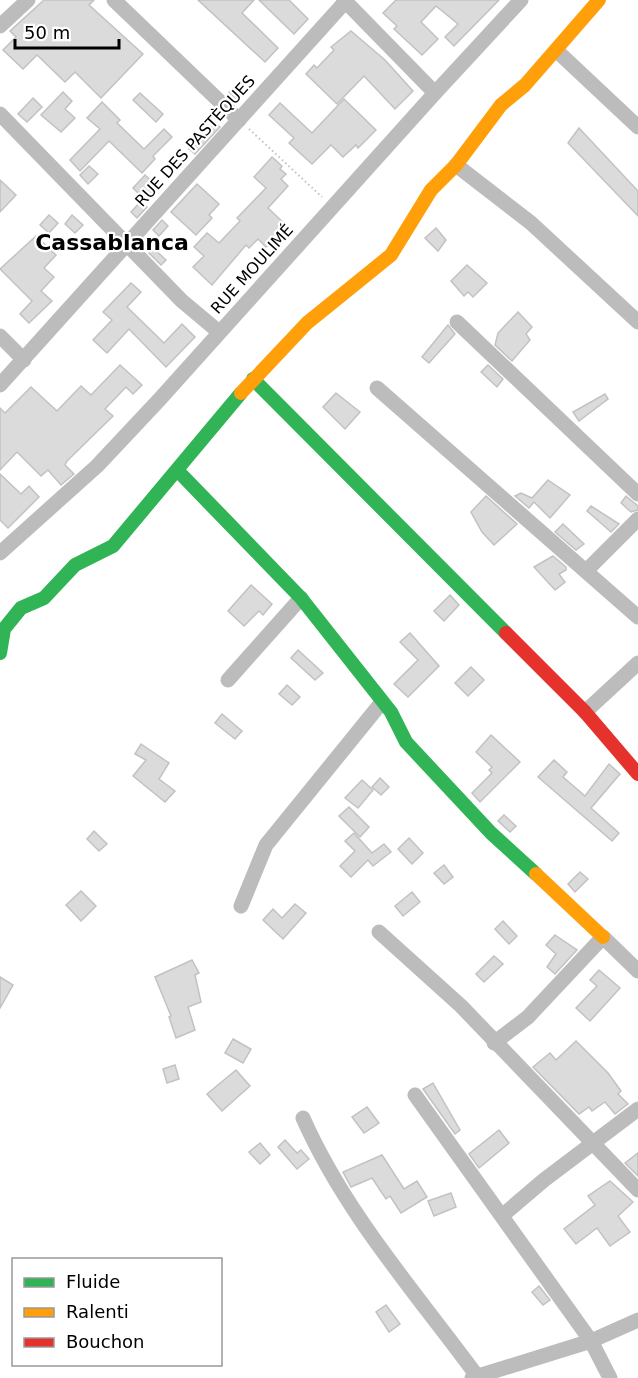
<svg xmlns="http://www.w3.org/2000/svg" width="638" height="1378" font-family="'DejaVu Sans',sans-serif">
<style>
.building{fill:#dbdbdb;stroke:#c2c2c2;stroke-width:1.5}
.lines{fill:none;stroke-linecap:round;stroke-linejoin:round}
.path{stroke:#c2c2c2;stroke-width:2;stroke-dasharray:1.5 3;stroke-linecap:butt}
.street{stroke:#bcbcbc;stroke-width:15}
.fast{stroke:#30b455;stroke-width:14}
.slow{stroke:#ff9f0a;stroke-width:14}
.jam{stroke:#e5322d;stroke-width:14}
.labels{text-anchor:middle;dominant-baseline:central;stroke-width:4.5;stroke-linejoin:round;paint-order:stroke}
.street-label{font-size:16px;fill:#000;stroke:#fff}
.district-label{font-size:22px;font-weight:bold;fill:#000;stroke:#fff}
</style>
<rect width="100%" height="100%" fill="#fff"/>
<g class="building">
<polygon points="44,0 94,0 89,5 143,54 101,98 75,72 65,82 37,55 23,69 3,50 16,37 10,31"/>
<polygon points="198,0 254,0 242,13 278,48 265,62"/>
<polygon points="259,0 289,0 308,19 294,34"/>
<polygon points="396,0 499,0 454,46 445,37 458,24 436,6 421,22 438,39 422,55 394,29 397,26 383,13"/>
<polygon points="351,31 385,60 413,91 395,109 364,76 337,104 306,74 314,65 317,68 334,50 331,47"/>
<polygon points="242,79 250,87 237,100 229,92"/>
<polygon points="63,92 72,101 65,109 75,118 61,132 41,115"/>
<polygon points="140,93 163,114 156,122 133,100"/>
<polygon points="33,98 42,107 27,122 18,114"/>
<polygon points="344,99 376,130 358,148 356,145 343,157 331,145 312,164 289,143 294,138 269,115 280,103 312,133"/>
<polygon points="102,102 120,120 117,123 144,149 164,129 172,137 153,156 155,159 142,173 109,141 80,171 70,160 100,129 87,118"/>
<polygon points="215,122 220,127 195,154 189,149"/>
<polygon points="579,128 638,191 638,216 568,143"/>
<polygon points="272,157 282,166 280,169 286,174 281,179 288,186 268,208 288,227 266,247 258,239 249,248 246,245 212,285 193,267 204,256 194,247 207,233 219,243 240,221 237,218 266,188 254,177"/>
<polygon points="89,166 98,174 88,184 80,175"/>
<polygon points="145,175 157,187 145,200 133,188"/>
<polygon points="0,180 16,195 0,212"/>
<polygon points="197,184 219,204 209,215 212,218 196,235 171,212"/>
<polygon points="141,201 147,207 137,218 131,212"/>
<polygon points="49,215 58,223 49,233 40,225"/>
<polygon points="72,215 83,225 75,233 65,224"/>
<polygon points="162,220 168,226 159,236 153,230"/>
<polygon points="436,228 446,240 438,251 425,238"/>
<polygon points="36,236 56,255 44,268 54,277 41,291 52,301 29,323 20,314 32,301 0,269"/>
<polygon points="153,248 166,260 161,265 149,253"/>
<polygon points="467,265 487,283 473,297 468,292 464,296 451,281"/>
<polygon points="131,283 141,292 127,307 164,343 182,324 195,337 166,367 129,329 107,353 93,340 112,320 103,312"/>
<polygon points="518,312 532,327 526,334 530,340 512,361 495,345 498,333"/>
<polygon points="448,325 455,334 429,363 422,357"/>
<polygon points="120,365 142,385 133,394 126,387 105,409 113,416 67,461 65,465 74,474 61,485 48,470 41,476 17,452 0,470 0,408 5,413 31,387 57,411 81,386 91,395"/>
<polygon points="488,365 503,379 497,387 481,372"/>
<polygon points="336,393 360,412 345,429 323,407"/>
<polygon points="605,394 608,399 579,421 573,412"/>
<polygon points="0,474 21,494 29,486 39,497 8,528 0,520"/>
<polygon points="548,480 570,495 550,518 534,502 529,508 515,496 521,493 532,498"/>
<polygon points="486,496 517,524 494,545 482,532 471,512"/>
<polygon points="626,496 638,506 638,510 631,512 621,503"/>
<polygon points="591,506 619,524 611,532 587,511"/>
<polygon points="563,524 584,544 576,550 555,532"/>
<polygon points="553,556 566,567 566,570 559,574 565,582 555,590 534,567"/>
<polygon points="251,585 272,604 263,615 259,611 244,626 228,611"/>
<polygon points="450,595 459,605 444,621 434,611"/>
<polygon points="410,633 439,666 408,697 394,684 418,660 400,642"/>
<polygon points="298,650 323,673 315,680 291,658"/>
<polygon points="471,667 484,680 468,696 455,683"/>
<polygon points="287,685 300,697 292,705 279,694"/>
<polygon points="222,714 242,731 235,739 215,723"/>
<polygon points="491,735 520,762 480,802 472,793 492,773 489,770 492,767 476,752"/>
<polygon points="141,744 169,763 159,779 175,791 165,802 133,776 146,760 135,754"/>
<polygon points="554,760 567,772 563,777 585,796 609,764 620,774 591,808 619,833 612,841 538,777"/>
<polygon points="380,778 389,787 381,795 372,787"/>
<polygon points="362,780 373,790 358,808 345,798"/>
<polygon points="349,807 369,827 360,837 339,816"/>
<polygon points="504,815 516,826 510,832 498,821"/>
<polygon points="94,831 107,844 99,851 87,839"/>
<polygon points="354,833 372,853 384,844 391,852 373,866 368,860 351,877 340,866 355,851 345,841"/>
<polygon points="409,838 423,853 412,864 398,849"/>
<polygon points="444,865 453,877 444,884 434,873"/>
<polygon points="580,872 588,879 575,892 568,884"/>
<polygon points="81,891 96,906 81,921 66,905"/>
<polygon points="412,892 420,902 403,916 395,906"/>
<polygon points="295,904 306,913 283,939 263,920 273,909 282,918"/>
<polygon points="503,921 517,936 509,944 495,929"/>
<polygon points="555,935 577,950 555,974 547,967 556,954 546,945"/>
<polygon points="494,956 503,964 484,982 476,974"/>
<polygon points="192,960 199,973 195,975 201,1002 188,1007 195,1030 176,1038 169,1017 171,1016 155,977"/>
<polygon points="599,970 620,988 590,1021 576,1008 597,986 590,980"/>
<polygon points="0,977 13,985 0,1008"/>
<polygon points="233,1039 251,1049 243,1063 225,1053"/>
<polygon points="576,1041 608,1073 621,1091 618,1094 628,1104 615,1114 605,1102 592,1111 589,1107 579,1114 533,1067 550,1053 556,1060"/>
<polygon points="175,1065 179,1079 167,1083 163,1069"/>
<polygon points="236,1070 250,1086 222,1111 207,1094"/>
<polygon points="433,1083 460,1130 455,1134 423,1089"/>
<polygon points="367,1107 379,1123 364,1133 352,1117"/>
<polygon points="499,1130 509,1143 479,1168 469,1154"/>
<polygon points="285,1140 297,1153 301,1150 309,1159 297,1169 278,1147"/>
<polygon points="260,1143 270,1155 260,1164 249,1152"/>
<polygon points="638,1153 638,1176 625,1163"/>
<polygon points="382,1155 404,1189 417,1181 427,1197 401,1213 390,1196 386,1199 372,1178 351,1187 343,1172"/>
<polygon points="610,1181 633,1202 618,1216 630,1232 610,1246 597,1228 576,1244 564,1229 595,1205 588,1196"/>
<polygon points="451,1193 456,1207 434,1216 428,1201"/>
<polygon points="539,1286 550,1300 543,1305 532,1292"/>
<polygon points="386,1305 400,1324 389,1332 376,1312"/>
</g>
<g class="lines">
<polyline class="path" points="249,129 322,197"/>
<g class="street">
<polyline points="114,0 239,120"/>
<polyline points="344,0 435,93"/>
<polyline points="0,26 28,0"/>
<polyline points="557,51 638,127"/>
<polyline points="0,114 182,301 219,332"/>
<polyline points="456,165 531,223 638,322"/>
<polyline points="457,322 638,494"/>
<polyline points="0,336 24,360"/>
<polyline points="0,385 345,2"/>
<polyline points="377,388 638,617"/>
<polyline points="0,553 97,466 159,400 435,93 521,0"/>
<polyline points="586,571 638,519"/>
<polyline points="228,680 301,598"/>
<polyline points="585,712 638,663"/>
<polyline points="241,906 266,845 382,702"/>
<polyline points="379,932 461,1006 638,1190"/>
<polyline points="494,1043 528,1017 603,937 638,971"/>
<polyline points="415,1095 591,1341 610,1378"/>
<path d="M 303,1118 C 345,1213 416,1293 477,1376"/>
<polyline points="503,1215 544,1180 638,1109"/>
<polyline points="472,1378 591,1341 638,1320"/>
</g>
<g class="fast">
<polyline points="253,379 506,633"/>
<polyline points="178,471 301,598 391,712 406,742 491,833 536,874"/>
<polyline points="0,653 4,629 21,608 44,598 75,565 113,546 241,393"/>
</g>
<g class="slow">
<polyline points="241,393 307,323 391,255 431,190 456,165 501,105 525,85 599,0"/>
<polyline points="536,874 603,937"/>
</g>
<polyline class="jam" points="506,633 585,712 638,774"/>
</g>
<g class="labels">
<g class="street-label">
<text transform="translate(195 141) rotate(-48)">RUE DES PASTÈQUES</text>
<text transform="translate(252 269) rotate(-48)">RUE MOULIMÉ</text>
</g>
<g class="district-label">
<text x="112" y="242">Cassablanca</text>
</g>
</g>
<rect x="12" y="1258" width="210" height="108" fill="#ffffff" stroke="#999999" stroke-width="1.5"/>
<rect x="24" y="1278" width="30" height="9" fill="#30b455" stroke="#999999" stroke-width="1.5"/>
<text x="66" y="1288" font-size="18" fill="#000000">Fluide</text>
<rect x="24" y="1308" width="30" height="9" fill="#ff9f0a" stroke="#999999" stroke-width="1.5"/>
<text x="66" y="1318" font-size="18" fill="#000000">Ralenti</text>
<rect x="24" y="1338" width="30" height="9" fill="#e5322d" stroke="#999999" stroke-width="1.5"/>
<text x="66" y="1348" font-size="18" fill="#000000">Bouchon</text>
<path d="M15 39v9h104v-9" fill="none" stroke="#000000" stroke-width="3"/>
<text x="24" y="39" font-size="18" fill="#000000" stroke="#ffffff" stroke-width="4.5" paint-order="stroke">50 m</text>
</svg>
